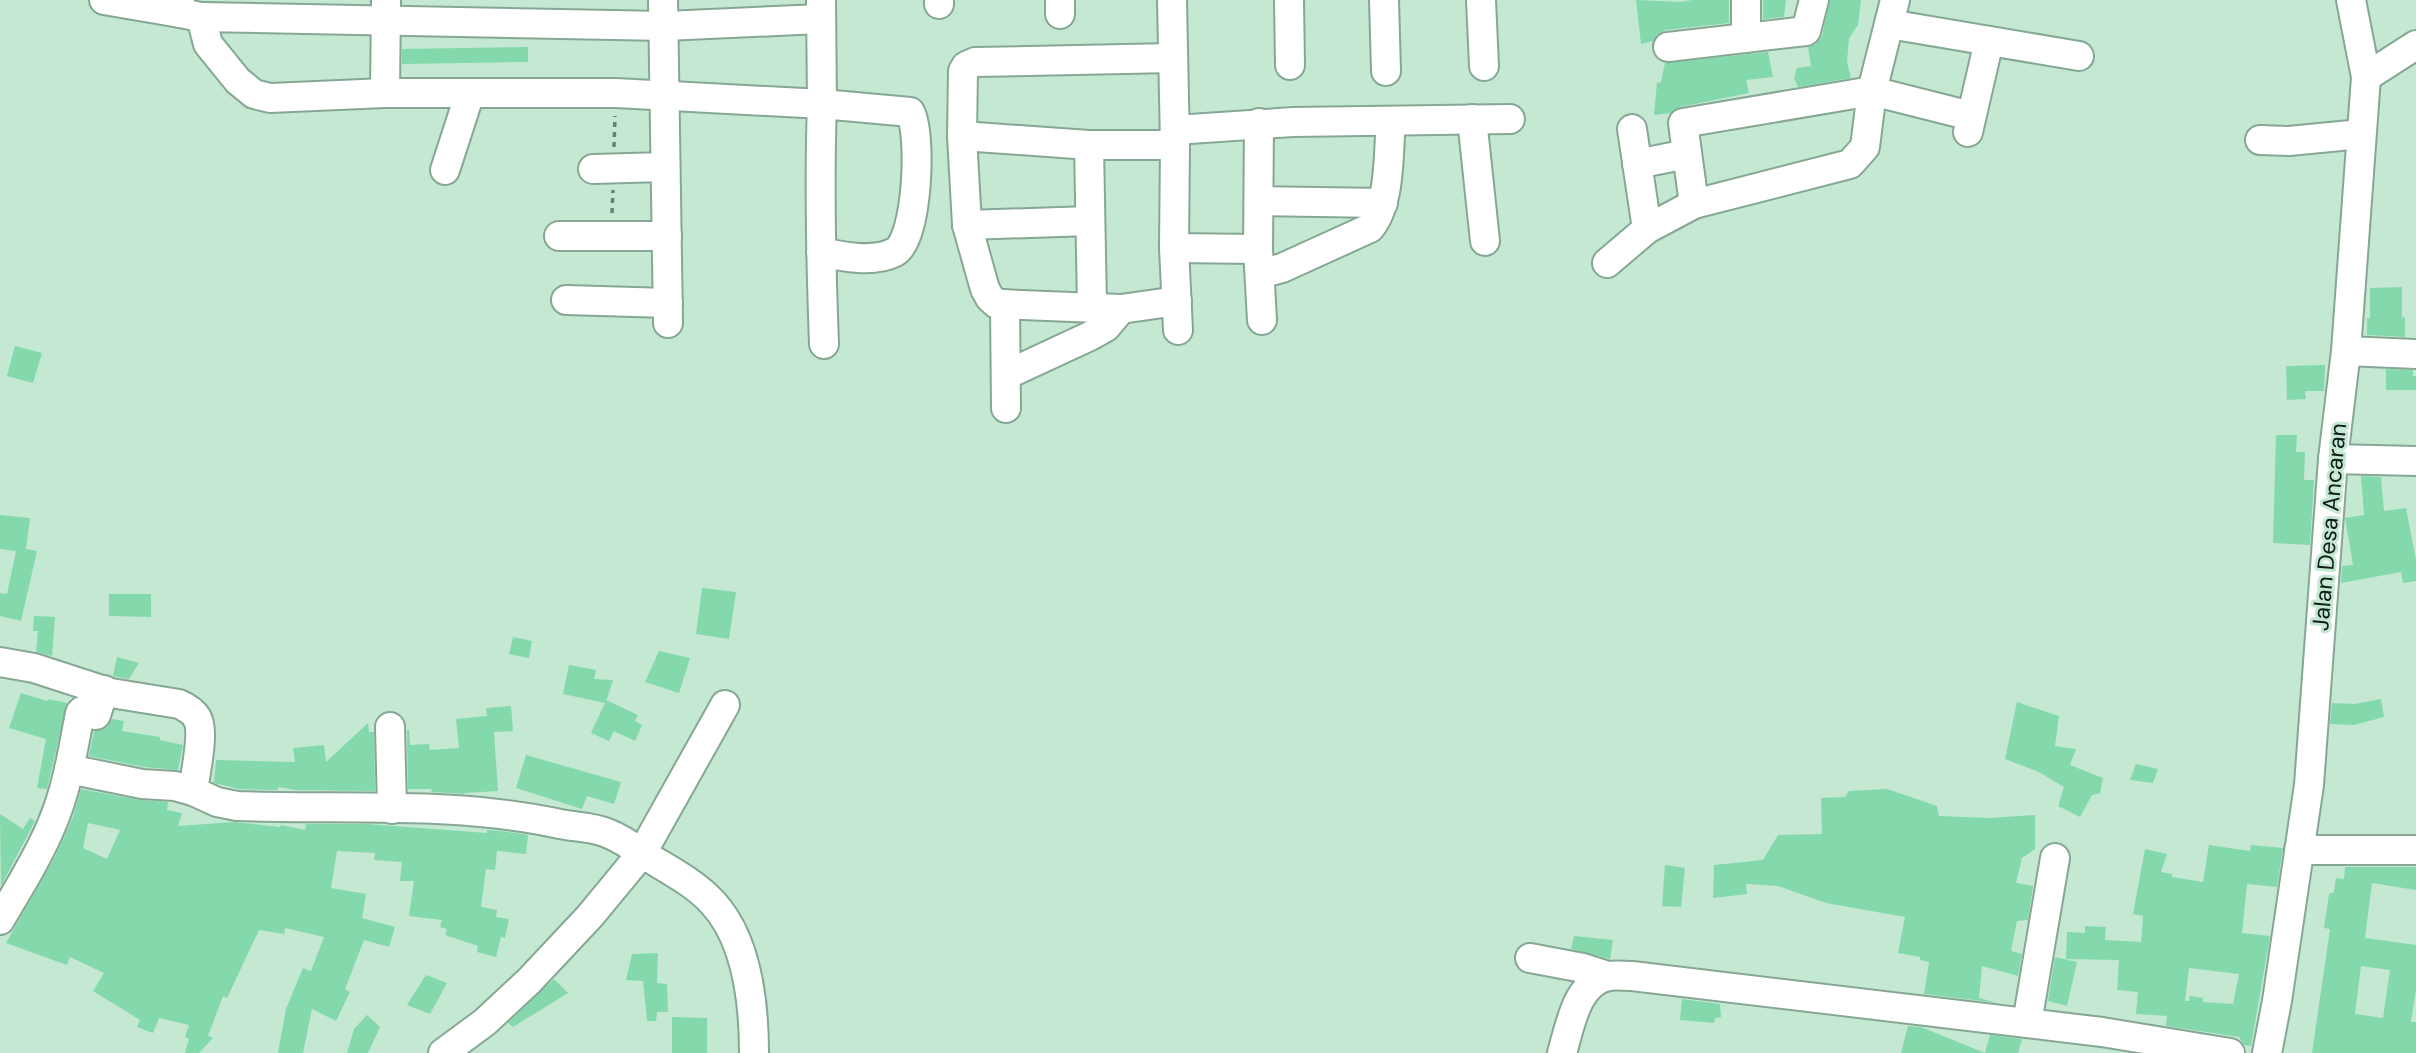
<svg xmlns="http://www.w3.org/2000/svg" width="2416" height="1053" font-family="'DM Sans',sans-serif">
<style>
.building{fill:#83d9ab;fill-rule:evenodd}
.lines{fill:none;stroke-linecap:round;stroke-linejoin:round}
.minor-casing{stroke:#86a794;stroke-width:32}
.path{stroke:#698072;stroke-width:3.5;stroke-dasharray:5 5;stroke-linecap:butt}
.minor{stroke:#fff;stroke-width:28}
.labels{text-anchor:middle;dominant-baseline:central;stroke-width:6;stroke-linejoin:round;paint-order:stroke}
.street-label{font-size:23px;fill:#101d16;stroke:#c5e8d3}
</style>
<rect width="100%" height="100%" fill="#c5e8d3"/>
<g class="building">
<polygon points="1636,0 1681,2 1692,0 1729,0 1729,23 1666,30 1658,34 1653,41 1641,44"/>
<polygon points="1763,0 1786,0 1784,17 1763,19"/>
<polygon points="1830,0 1861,0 1858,25 1849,38 1847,62 1851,78 1798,87 1794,78 1797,68 1811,66 1808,47 1816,44 1822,36"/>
<polygon points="528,47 528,62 402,64 402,49"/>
<polygon points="1768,52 1773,77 1746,80 1749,93 1680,107 1670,113 1654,115 1657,83 1661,82 1665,63"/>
<polygon points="2402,287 2402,318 2405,317 2405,337 2367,335 2367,318 2370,318 2370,288"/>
<polygon points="15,346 42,353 33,383 7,376"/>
<polygon points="2325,365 2324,391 2305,391 2306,399 2287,400 2286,366"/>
<polygon points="2386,369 2413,370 2413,376 2416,376 2416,390 2386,390"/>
<polygon points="2276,435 2297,435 2296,452 2305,452 2304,480 2314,480 2310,545 2273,543"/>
<polygon points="2361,476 2381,477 2384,511 2406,508 2416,560 2416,581 2403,583 2401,572 2341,583 2342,566 2353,565 2345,518 2364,515"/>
<polygon points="0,515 30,518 26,549 37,551 21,621 0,616 0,593 7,594 16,551 0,549"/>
<polygon points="702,588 736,592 729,639 696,634"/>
<polygon points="109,594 151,594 151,617 109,616"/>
<polygon points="34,616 55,617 52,656 36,652 38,631 33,631"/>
<polygon points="513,637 532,641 529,658 509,654"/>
<polygon points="659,651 690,658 679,693 645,682"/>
<polygon points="117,657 139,663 129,679 113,676"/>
<polygon points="569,665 596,670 594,679 613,680 606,702 606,700 638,715 635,721 642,725 635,741 614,731 609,741 591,733 605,703 563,694"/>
<polygon points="21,693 47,701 48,699 67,703 47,789 37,788 46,739 9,728"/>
<polygon points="2381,699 2384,717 2354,725 2330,724 2332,703 2355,704"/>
<polygon points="2017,702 2059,716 2055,746 2076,749 2070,765 2103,778 2100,793 2092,795 2080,817 2058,806 2064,787 2039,772 2005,759"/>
<polygon points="511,706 513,731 494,732 498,791 465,793 465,794 431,792 432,789 408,789 407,730 409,730 410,745 429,744 430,750 459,748 456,719 487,716 486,708"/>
<polygon points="112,719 124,721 122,731 160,737 160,740 183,745 178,770 144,767 89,756 94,731 107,728"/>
<polygon points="368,723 369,732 374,732 375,791 296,790 278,787 278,790 239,789 214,783 216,760 295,762 293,748 324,745 326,762"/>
<polygon points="526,755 621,782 614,804 587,796 582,809 516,788"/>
<polygon points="2136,764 2158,769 2153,783 2130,780"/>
<path d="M 81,789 L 139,800 L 168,802 L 167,810 L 182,813 L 178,826 L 234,822 L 280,827 L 281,825 L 305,830 L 306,824 L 367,824 L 487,833 L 487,830 L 501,831 L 501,835 L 502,831 L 528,835 L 526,854 L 497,851 L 495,870 L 486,869 L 481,907 L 497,910 L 496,917 L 509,919 L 505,938 L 501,937 L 496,957 L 477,952 L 478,946 L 445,935 L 447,929 L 440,927 L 442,920 L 409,916 L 414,881 L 400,881 L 402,862 L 374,860 L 375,853 L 337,851 L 331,888 L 366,894 L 362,918 L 395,927 L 389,947 L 364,940 L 345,989 L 350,992 L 336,1021 L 312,1009 L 303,1053 L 278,1053 L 286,1009 L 303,968 L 311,971 L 324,937 L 285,928 L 284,934 L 259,930 L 227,998 L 223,996 L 208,1036 L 213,1038 L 199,1053 L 185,1053 L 189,1039 L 185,1037 L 189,1025 L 159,1018 L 153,1033 L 137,1027 L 140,1020 L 93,991 L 104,973 L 70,957 L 67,965 L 6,943 L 55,857 L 73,817 ZM 88,823 L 120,830 L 107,859 L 83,848 Z"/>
<polygon points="1887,789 1937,806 1939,816 1990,818 2035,815 2035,849 2022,858 2016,883 2033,886 2028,920 2017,921 2011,951 2022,954 2018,976 1982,966 1979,998 1998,1003 1924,994 1929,962 1920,960 1920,957 1898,953 1905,917 1826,903 1778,886 1746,884 1747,894 1713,898 1714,865 1763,860 1778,835 1822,834 1821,798 1845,797 1849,791"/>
<polygon points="0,814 23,829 30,818 35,821 1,886"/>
<path d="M 2209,845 L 2250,851 L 2251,845 L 2283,848 L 2277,887 L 2247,884 L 2242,933 L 2270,936 L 2251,1046 L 2244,1045 L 2239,1037 L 2166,1026 L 2167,1016 L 2136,1014 L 2138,992 L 2117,990 L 2119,960 L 2066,959 L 2067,932 L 2085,933 L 2085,926 L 2106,927 L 2105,940 L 2141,942 L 2143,916 L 2133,914 L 2145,849 L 2167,854 L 2161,872 L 2172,874 L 2172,877 L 2203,882 ZM 2189,968 L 2239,974 L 2233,1004 L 2203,1002 L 2203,998 L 2190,996 L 2189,1001 L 2185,1001 Z"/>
<polygon points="1665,865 1685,868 1681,907 1662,906"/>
<path d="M 2345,867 L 2416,867 L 2416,890 L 2372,883 L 2365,938 L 2416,945 L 2416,990 L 2411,1022 L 2416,1022 L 2416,1053 L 2312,1053 L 2330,929 L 2324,928 L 2329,894 L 2334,892 L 2336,878 L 2344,879 ZM 2361,966 L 2390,970 L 2383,1018 L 2355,1014 Z"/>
<polygon points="1574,936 1613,940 1610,959 1571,949"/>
<polygon points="658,953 657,983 667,984 668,1012 657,1012 656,1021 647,1021 643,981 626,980 632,954"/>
<polygon points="2055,957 2077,962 2067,1006 2048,1001"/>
<polygon points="426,975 447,983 430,1014 407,1005"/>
<polygon points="554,979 568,993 513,1027 508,1023"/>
<polygon points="1682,999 1720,1004 1721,1017 1715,1018 1714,1023 1680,1020"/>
<polygon points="367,1015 380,1027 368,1053 347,1053 354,1029"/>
<polygon points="672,1017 707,1018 707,1053 672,1053"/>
<polygon points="1908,1026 1921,1027 1985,1053 1901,1053"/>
<polygon points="1990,1035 2022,1039 2018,1053 1985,1053"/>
</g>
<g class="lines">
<g class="minor-casing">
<g id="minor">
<polyline points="104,0 180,13"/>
<polyline points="180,0 180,13 201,17 208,44 238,81 254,94 270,98 385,93 616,93 822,104 821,0"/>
<polyline points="663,0 668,323"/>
<polyline points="939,0 939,4"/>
<polyline points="1060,0 1060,14"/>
<polyline points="1172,0 1175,145 1174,248 1178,330"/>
<polyline points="1289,0 1290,65"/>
<polyline points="1384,0 1386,71"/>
<polyline points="1481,0 1484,66"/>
<polyline points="1746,0 1746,38"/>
<polyline points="201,17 665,26 820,19"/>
<polyline points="1889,24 2079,56"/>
<polyline points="1668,47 1806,31 1814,0"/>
<polyline points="1173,58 975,62 966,66 963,71 962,136 967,225 985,289 990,298 997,304 1121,309 1177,301"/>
<polyline points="2366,77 2416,45"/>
<polyline points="385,93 386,0"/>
<polyline points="1472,119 1485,241"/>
<polyline points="1259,123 1258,249 1262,320"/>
<polyline points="1632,129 1647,229"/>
<polyline points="1175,130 1293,122 1510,119"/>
<polyline points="1968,132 1989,41"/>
<polyline points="962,136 1089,145 1175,145"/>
<polyline points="2260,140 2289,141 2361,134"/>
<polyline points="1089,145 1092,307"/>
<polyline points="1637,164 1687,154"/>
<polyline points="593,169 665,167"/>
<polyline points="445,170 470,93"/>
<polyline points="1260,201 1383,203"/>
<polyline points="1694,204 1683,123 1872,91 1971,116"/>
<polyline points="967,225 1090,221"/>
<polyline points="559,236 667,236"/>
<polyline points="1174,248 1258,249"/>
<path d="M 821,252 C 843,257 874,263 895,252 C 918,239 922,133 910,112 L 822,104 C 819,184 821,264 824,344"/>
<polyline points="1607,263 1647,229 1694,204 1850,164 1865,147 1872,91 1895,0"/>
<path d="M 1260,274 L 1282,268 L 1370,228 C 1391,203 1388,153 1391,121"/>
<polyline points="566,300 668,303"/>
<polyline points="1005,304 1006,408"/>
<polyline points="2346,351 2416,354"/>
<polyline points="1006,375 1090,336 1106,327 1121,309"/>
<polyline points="2333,459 2416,461"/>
<path d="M 0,662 L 34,668 L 111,693 L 179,704 C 186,707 193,711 197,718 C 205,731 195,775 193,791 L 217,802 L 237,806 C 345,810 454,801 560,824 C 575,827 593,827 607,833 C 620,838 632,846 643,854 C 667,869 694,882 713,903 C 747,940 754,1004 754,1053"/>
<polyline points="390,727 392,809"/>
<polyline points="69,769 142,784 175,786 193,791"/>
<polyline points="2299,850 2416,850"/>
<path d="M 0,920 C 18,889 38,858 52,824 C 67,789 73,750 80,713 L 82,711 L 96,715 L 104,690"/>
<polyline points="1530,958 1583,968 1608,976"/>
<polyline points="2027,1023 2055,858"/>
<polyline points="443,1053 485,1022 529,981 590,916 642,853 725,705"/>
<path d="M 1562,1053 C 1570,1027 1576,982 1609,976 C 1616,975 1625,976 1632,976 L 2102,1032 L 2230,1053"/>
<polyline points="2267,1053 2277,1001 2309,785 2333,459 2346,351 2366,77 2351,0"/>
</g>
</g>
<g class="path">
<polyline points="614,147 615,116"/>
<polyline points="612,213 613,190"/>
</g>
<use href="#minor" class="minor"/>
</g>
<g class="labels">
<g class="street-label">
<text transform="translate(2329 527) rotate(-85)">Jalan Desa Ancaran</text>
</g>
</g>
</svg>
